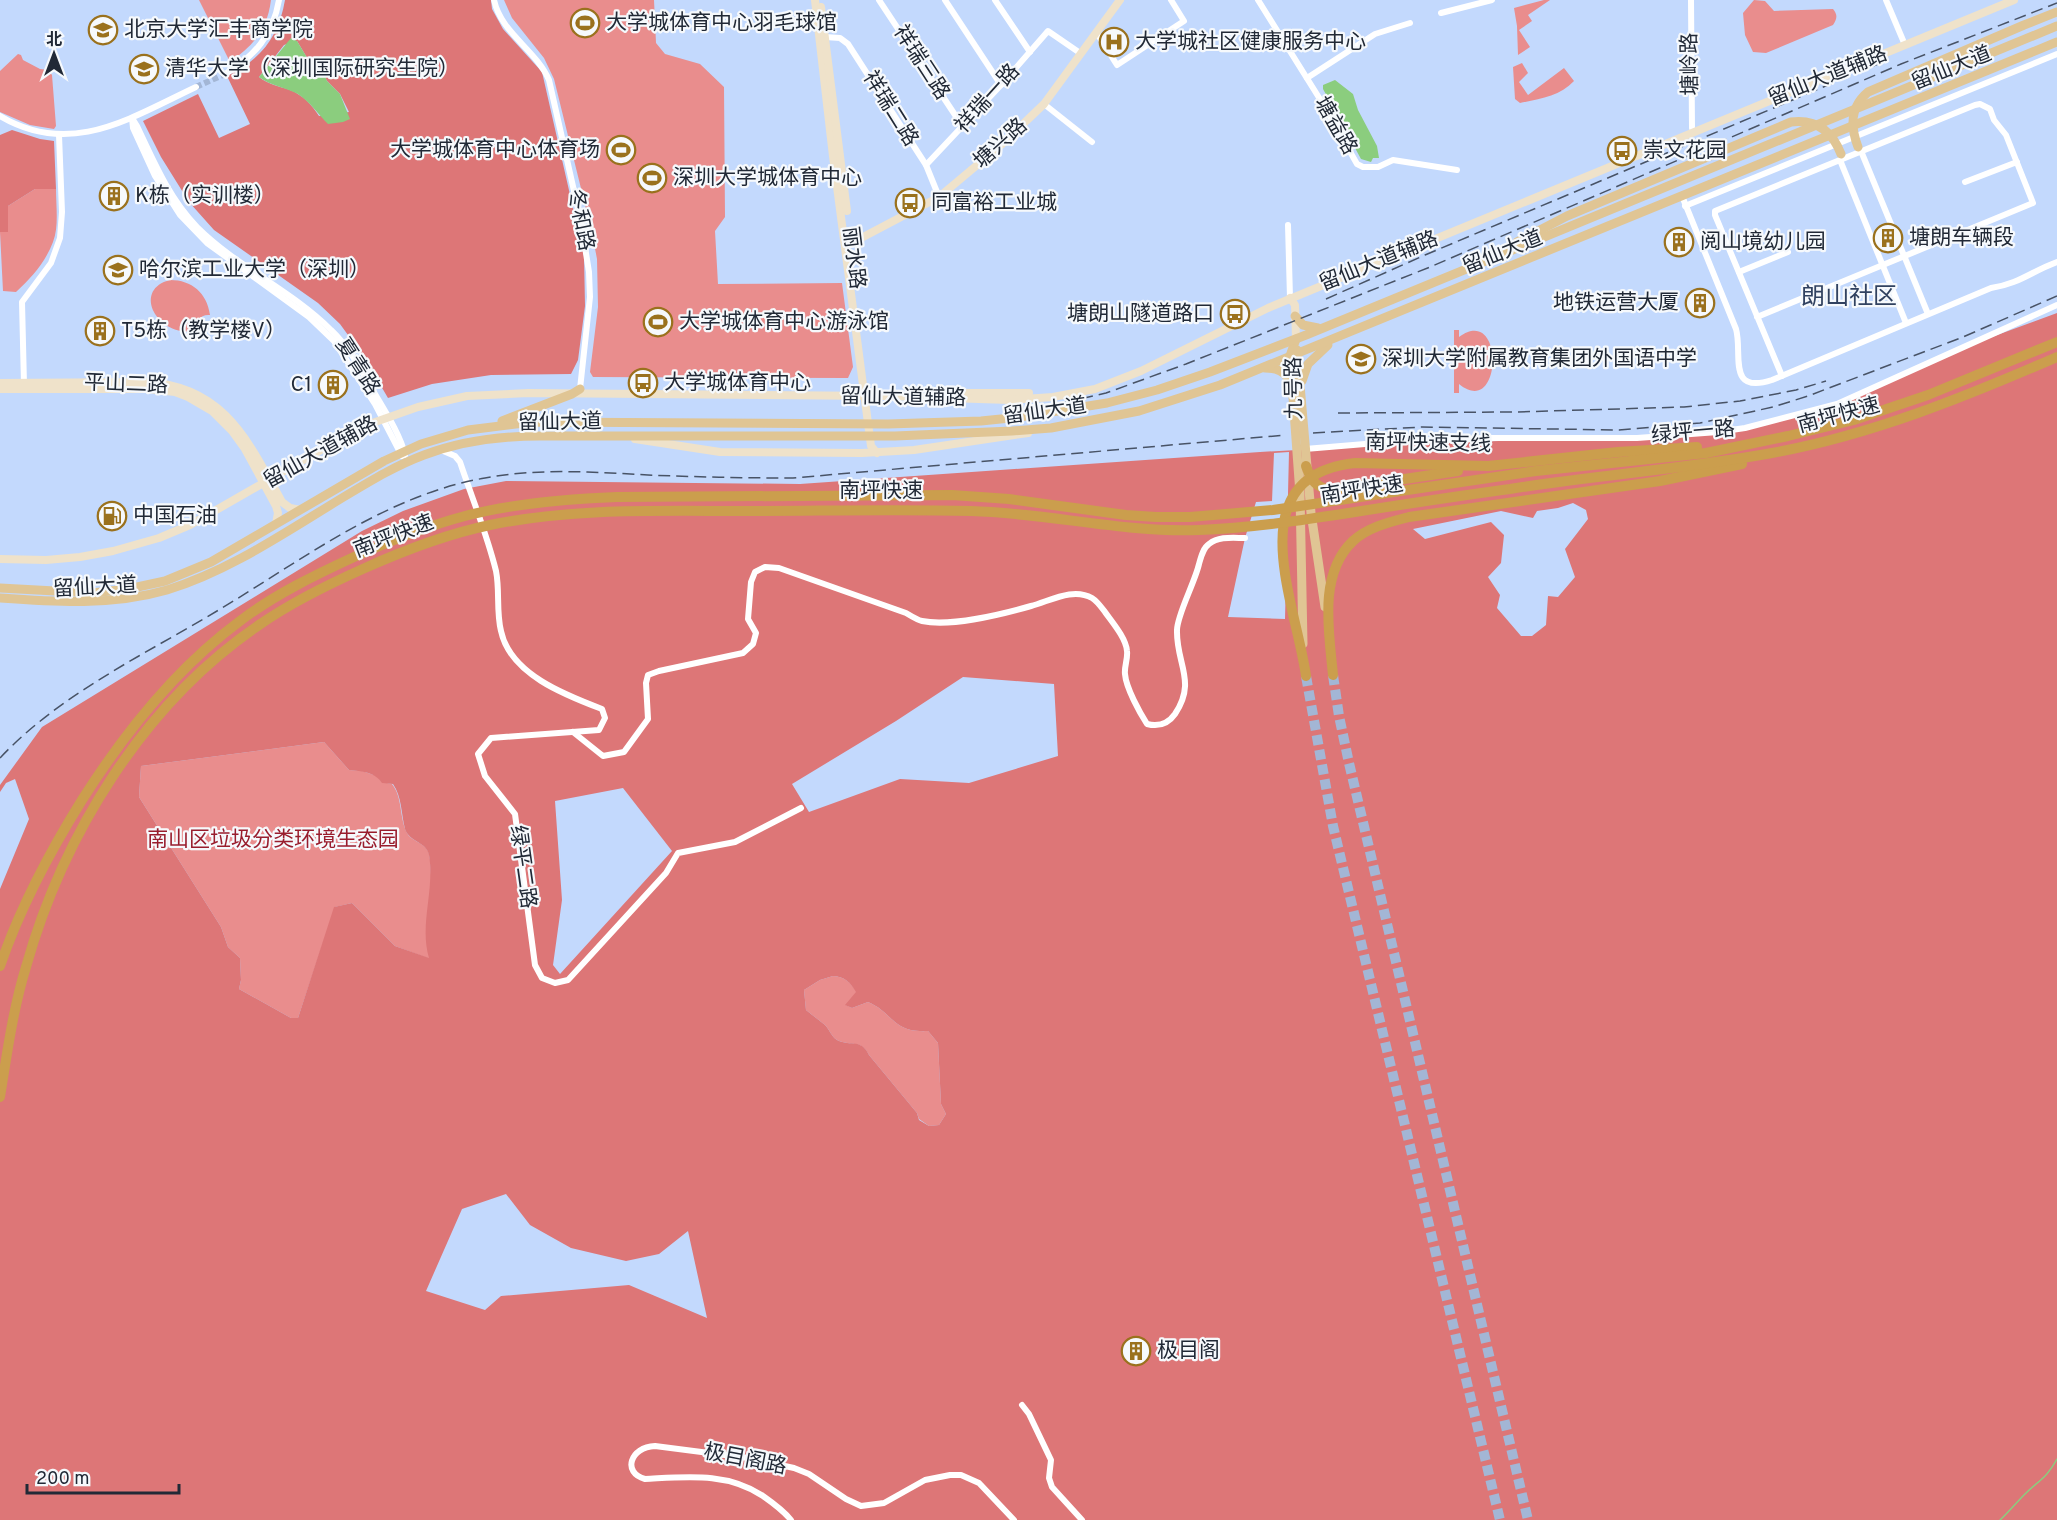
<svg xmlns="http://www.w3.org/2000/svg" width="2057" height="1520" font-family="Overpass,'Noto Sans SC',sans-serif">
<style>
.green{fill:#e98d8d}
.forest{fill:#dd7677;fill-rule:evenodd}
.water{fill:#8bcd7e}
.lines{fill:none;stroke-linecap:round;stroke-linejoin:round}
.stream{stroke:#8bcd7e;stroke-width:1.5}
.street-tunnel{stroke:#a3b6d5;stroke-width:6;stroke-dasharray:6 3;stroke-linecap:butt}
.highway-tunnel{stroke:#a3b6d5;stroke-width:10;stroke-dasharray:10 5;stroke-linecap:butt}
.street{stroke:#fff;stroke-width:6}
.secondary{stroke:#efe2ca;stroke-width:8}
.primary{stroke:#e0c594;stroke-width:9}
.highway{stroke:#cb9e4d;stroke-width:10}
.rail{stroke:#485366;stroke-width:1.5;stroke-dasharray:12 6;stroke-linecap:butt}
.labels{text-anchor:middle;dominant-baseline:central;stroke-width:4.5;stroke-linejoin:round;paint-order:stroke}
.poi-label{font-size:21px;fill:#212936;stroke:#f6f9fc;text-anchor:start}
.street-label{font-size:21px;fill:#212936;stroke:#f6f9fc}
.park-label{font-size:21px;fill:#991d2d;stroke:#f6f9fc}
.quarter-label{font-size:24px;fill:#314260;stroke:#f6f9fc}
</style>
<rect width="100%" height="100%" fill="#c3d9fd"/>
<g class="green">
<path d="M 199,0 L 271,0 C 267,30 254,45 230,62 Z"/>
<polygon points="504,0 654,0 656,43 665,54 700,64 724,87 725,217 715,231 718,284 842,283 853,367 848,378 593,377 590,372 598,307 597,259 592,233 554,79 544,58 512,18"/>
<polygon points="1544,0 1550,0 1528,15 1532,21 1519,30 1530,47 1518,55 1517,26 1514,8"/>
<path d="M 1754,0 L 1765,1 L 1774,11 L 1833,9 C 1838,15 1837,19 1833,25 L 1766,53 L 1753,52 L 1745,35 L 1743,13 Z"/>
<polygon points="18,54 21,55 23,60 40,69 48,70 52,75 56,126 54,129 30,125 0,112 0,71"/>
<path d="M 1522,63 L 1528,73 L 1519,82 L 1528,95 L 1564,68 L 1574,81 C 1560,96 1540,99 1520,103 L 1515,99 L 1513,67 Z"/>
<path d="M 35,189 L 56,189 C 56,206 59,227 53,242 C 45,263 31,278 16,292 L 3,291 L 0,232 L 8,232 L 8,206 Z"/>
<path d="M 170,280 C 192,280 207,293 210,315 C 200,314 195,322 199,330 C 159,341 130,290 170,280 Z"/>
<path d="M 1454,330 L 1459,330 L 1459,337 C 1505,303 1503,420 1459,384 L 1459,393 L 1454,393 Z"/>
<path d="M 324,742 L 349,770 L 362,771 L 377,776 L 382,782 L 392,784 C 403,798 399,817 407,833 C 411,841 423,842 428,851 C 434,862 430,940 430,959 L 395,946 L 352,903 L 335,907 L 298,1018 L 291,1018 L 239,989 L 241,980 L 240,958 L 228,947 L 221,927 L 139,797 L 141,766 Z"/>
<path d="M 833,976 C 845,977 850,982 857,992 L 846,1005 L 852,1008 L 868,1002 C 894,1013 892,1033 928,1031 L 938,1043 L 941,1104 L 946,1114 L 939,1125 L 929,1126 L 919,1119 L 917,1113 L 869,1055 C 861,1039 852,1047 837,1040 C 831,1036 830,1030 825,1025 C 819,1020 812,1015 806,1010 L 804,990 L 820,980 Z"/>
</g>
<g class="forest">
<path d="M 285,0 L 491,0 L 492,9 L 503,29 L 542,72 L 584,256 L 585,306 L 578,360 L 571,374 L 491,375 L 432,384 L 388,398 L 364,357 L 340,324 L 318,303 L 214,230 L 189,202 L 161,157 L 143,121 L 198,94 L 219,138 L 250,124 L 227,76 C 261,60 279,36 285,0 ZM 297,41 L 309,61 L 320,68 L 327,81 L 340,94 L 349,112 L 319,116 C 312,105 303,95 290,90 C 279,86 269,85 259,77 L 284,45 Z"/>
<polygon points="12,130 40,139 54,141 56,189 35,189 8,206 8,232 0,232 0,135"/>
<path d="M 2057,313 L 2057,1520 L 0,1520 L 0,889 L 29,819 L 15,779 L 6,783 L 0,792 L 0,785 L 42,727 L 362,531 L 403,511 L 464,489 L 506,481 L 800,484 L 1260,452 L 1389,445 L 1718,433 L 1838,405 L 1978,342 ZM 1289,452 L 1285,619 L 1228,617 L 1245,538 L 1256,502 L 1272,501 L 1274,453 ZM 1573,503 L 1586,510 L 1588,519 L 1565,549 L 1575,577 L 1558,597 L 1548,596 L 1546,625 L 1532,636 L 1521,636 L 1497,608 L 1500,595 L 1488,577 L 1501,563 L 1504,535 L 1491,522 L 1425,539 L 1413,529 L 1501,511 L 1533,518 L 1537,511 L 1558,508 ZM 963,677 L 1054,684 L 1058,756 L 969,783 L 900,779 L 809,812 L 792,784 L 896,721 ZM 324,742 L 349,770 C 361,771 375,772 382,783 L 393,784 C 402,797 401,813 405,829 C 409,842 427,842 429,855 C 435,890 419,924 429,958 L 395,946 L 352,903 L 334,907 L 298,1018 L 291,1018 L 239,989 L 241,980 L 240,958 L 228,947 L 221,927 L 139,797 L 141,766 ZM 623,788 L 672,851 L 560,974 L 553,965 L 562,900 L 555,801 ZM 833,976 C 845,977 850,982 856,992 L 845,1005 L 852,1008 L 868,1002 C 894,1013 892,1033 928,1031 L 938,1043 L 941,1104 L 946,1114 L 939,1125 L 929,1126 L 919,1120 L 917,1113 L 869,1055 C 861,1038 852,1047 837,1040 C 831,1036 830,1030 825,1025 C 819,1020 812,1015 806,1010 L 804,990 L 820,980 ZM 506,1194 L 530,1225 L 571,1248 L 626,1261 L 659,1254 L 688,1231 L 707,1318 L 629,1285 L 501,1296 L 485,1310 L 426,1291 L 462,1209 Z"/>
</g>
<g class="water">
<path d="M 291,38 L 297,41 L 309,61 L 321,68 L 327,81 L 340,94 L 350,119 L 343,122 L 328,124 C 318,114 310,102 298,94 C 285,87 271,86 259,77 Z"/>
<polygon points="1335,80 1353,94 1358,110 1377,146 1379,158 1373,158 1371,162 1361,159 1323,89 1323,85"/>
</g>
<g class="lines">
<path class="stream" d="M 2000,1520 C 2009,1512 2016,1503 2024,1495 C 2039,1480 2046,1479 2057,1459"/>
<polyline class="street-tunnel" points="196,87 225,74"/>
<g class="highway-tunnel">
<polyline points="1333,675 1339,716 1349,763 1528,1520"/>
<polyline points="1306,676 1333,826 1500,1520"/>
</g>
<g class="street">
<path d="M 494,0 C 501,33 536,50 549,80 L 581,222 L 589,272 L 590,297 L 580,389"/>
<polyline points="879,0 963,127"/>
<polyline points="945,0 1001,85"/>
<polyline points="995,0 1030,52"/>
<polyline points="1258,0 1323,104 1357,164 1363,167 1378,167 1393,160 1457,170"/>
<polyline points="1691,0 1692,128"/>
<polyline points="1886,0 1905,45"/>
<polyline points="1441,13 1492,0"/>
<polyline points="1096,32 1117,65 1184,21 1171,0"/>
<polyline points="825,37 840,38 848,44 926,165 939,197"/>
<path d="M 225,74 C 255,56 273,35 279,0"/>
<polyline points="1307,78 1375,34 1410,23"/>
<polyline points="1044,104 1092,142"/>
<path d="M 0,116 C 71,158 130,118 196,87"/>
<polyline points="132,118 133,128 155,176 180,215 207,243 309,317 334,341 375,404 402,456"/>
<path d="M 132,118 L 137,126 C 154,162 169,198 197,227 C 237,267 291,290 331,330 C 350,348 362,372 375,394 C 385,411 401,436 405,455"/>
<polyline points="1861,151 1928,314"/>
<polyline points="1840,160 1906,323"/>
<polyline points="926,165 1001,85 1048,31 1080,53"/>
<polyline points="1965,182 2017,162"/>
<path d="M 1682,196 L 1736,329 C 1743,353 1726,395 1772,380 L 1991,288 C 2019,284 2032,271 2057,262"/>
<polyline points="1685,206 2057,54"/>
<polyline points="1288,225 1290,298"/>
<polyline points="1739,272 1788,252"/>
<polyline points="1757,317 2033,203 2006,135 1994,120 1990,109 1980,104 1975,105 1715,211 1715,215 1782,376"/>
<polyline points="24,385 22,302 51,263 60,238 62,212 59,135"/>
<polyline points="1305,449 1389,442 1489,438 1637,438 1718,432 1745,428 1837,404 2057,305"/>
<path d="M 441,450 L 455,456 L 460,462 C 472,498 487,534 496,571 C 500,591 496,611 501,631 C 510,674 565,695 602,709 L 605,718 L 599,730 L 491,738 L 478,754 L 485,776 L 515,814 L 535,965 L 542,978 L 555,983 L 568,980 L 666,873 L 678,853 L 735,842 L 801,808"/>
<path d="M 573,732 L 603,756 L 624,752 L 648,719 L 646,683 L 648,675 L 659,671 L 743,653 L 753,644 L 756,633 L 748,619 L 751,582 L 755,572 L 765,567 L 779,568 L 906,613 C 911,616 917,620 922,621 C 950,627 1003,614 1031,606 C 1050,601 1073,587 1092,598 C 1097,601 1102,608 1105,612 C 1112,622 1126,638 1127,651 C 1128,659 1124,667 1125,674 C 1126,688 1140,713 1147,724 C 1159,727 1168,724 1175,714 C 1197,681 1176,664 1177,630 C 1177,615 1195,582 1199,564 C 1201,557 1203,548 1209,544 C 1219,536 1233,538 1245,538"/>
<polyline points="1022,1405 1029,1414 1051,1460 1049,1478 1052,1487 1082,1520"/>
<path d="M 791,1520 C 783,1510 773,1503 763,1496 C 727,1472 687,1477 645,1479 C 622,1473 630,1447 655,1446 L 748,1458 L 794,1468 L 809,1474 L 846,1499 L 861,1506 L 884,1503 L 925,1480 L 950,1475 L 961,1475 L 979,1483 L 1014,1520"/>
</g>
<g class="secondary">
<polyline points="815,0 833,156 871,446 877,453"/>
<polyline points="821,7 847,211"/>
<polyline points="846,246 939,197 1001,145 1044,104 1120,0"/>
<polyline points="1290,298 1295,305 1296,339"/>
<path d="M 0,383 L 144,382 C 224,385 248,441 282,502 L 290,508 L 301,510"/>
<polyline points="0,389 148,389 175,392 188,397 212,411 232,431 245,449 276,506 278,513 276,524"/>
<polyline points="967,393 1029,393"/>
<polyline points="635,439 720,452 862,453 914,450 1028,433"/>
<polyline points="0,559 46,560 80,557 113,551 159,538 190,525 361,427 418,407 467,396 528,393 885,396 1010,400 1053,397 1095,389 1141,371 1268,308 2014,0"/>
</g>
<g class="primary">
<path d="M 1858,147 C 1850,126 1850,107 1868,92 L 2024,25 L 2057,12"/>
<path d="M 1517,242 L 1567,216 L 1791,122 C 1816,119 1832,131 1841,154"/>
<polyline points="1295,316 1303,325 1318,328"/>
<polyline points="1296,339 1290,356 1300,494 1303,644"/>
<polyline points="1297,350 1311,513 1325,607"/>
<path d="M 1265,368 C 1277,368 1285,371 1290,382"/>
<polyline points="1302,381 1308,364 1328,345"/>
<polyline points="502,421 572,394 580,389"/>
<polyline points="0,588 92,593 128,589 165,581 211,562 384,461 421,444 468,430 532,422 888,424 981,421 1020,417 1107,403 1157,390 1210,372 1306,335 2057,26"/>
<path d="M 0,598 C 56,602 112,606 167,590 C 232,570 290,529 347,495 C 372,480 397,465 424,455 C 461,441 500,436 540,436 L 895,436 L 1012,431 L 1051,428 L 1139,411 L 1220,385 L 2057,42"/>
</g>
<g class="highway">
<path d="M 1306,466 C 1311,480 1316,488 1331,490 L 1458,471"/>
<path d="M 1333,675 C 1329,632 1318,574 1353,541 C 1368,527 1390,522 1409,517 L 1660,481 L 1742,464"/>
<path d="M 1306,676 C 1296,603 1237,476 1355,463 L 1488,466 L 1618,452 L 1697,447"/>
<path d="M 0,966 C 20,908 49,853 82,800 C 125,732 175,669 240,621 C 274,595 315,575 354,557 C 390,541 427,526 465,516 C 514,503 566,499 617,497 L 952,495 L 1009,499 L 1126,515 L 1156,517 L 1190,517 L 1273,510 L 1536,471 L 1706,453 L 1788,436 L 1854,420 L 1928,395 L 2057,342"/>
<path d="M 0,1097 C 7,1054 13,1009 26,967 C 63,835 144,703 259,625 C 292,602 329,584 365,568 C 405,550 447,534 490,525 C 573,508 658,511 742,511 C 819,511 895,509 971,511 C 1048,513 1123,533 1199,530 C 1251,528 1303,520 1355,512 C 1406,504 1458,496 1510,489 C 1597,475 1685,469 1772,453 C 1871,435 1965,397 2057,357"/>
</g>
<g class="rail">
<polyline points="1326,299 1425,255 1878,64"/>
<polyline points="1010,409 1058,404 1106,393 1186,364 1430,267 1901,64 2057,3"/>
<polyline points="1338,413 1516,412 1684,407 1740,401 1796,390 1826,381"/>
<polyline points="1313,433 1422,427 1619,430 1700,423 1773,407 1808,396 1963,337 2057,296"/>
<path d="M 0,758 C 61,693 146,654 222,608 C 305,558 387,495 485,478 C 538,468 594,472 648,475 C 696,477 745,478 793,478 L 1286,435"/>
</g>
</g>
<defs>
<g id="stadium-ring" transform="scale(1.5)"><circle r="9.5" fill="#f6f9fc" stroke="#9a711d" stroke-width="1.5"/><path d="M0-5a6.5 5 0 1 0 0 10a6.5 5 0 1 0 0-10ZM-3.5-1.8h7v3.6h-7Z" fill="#9a711d"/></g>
<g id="university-ring" transform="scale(1.5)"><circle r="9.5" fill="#f6f9fc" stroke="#9a711d" stroke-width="1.5"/><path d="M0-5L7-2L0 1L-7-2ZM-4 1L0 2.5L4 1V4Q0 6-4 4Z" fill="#9a711d"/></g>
<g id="hospital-ring" transform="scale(1.5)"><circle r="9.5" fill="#f6f9fc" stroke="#9a711d" stroke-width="1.5"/><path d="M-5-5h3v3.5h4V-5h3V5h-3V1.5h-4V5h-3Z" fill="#9a711d"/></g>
<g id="bus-ring" transform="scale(1.5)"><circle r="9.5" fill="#f6f9fc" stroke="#9a711d" stroke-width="1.5"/><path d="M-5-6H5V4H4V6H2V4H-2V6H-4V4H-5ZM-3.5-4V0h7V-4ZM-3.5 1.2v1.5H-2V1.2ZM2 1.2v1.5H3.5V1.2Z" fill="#9a711d"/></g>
<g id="building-ring" transform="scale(1.5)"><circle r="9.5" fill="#f6f9fc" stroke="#9a711d" stroke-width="1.5"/><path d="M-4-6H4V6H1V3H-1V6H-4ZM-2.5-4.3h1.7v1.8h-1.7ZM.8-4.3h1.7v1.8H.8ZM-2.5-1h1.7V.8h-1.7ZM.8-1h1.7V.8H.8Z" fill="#9a711d"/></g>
<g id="school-ring" transform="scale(1.5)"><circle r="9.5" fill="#f6f9fc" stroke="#9a711d" stroke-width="1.5"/><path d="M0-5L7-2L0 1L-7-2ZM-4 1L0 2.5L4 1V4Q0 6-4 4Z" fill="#9a711d"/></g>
<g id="fuel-ring" transform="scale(1.5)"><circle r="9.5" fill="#f6f9fc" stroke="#9a711d" stroke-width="1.5"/><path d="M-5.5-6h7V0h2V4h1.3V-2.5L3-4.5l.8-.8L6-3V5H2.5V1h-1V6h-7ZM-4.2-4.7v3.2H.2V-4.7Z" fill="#9a711d"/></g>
</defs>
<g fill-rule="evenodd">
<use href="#stadium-ring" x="585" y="23"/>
<use href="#university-ring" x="103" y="30"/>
<use href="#hospital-ring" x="1114" y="42"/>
<use href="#university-ring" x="144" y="69"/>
<use href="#stadium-ring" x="621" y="150"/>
<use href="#bus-ring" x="1622" y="151"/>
<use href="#stadium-ring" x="652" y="178"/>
<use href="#building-ring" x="114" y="196"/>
<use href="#bus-ring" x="910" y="203"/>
<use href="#building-ring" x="1888" y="238"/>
<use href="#building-ring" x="1679" y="242"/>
<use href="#university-ring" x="118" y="270"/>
<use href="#building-ring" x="1700" y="303"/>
<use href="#bus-ring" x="1235" y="314"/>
<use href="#stadium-ring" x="658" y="322"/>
<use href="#building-ring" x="100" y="331"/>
<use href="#school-ring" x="1361" y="359"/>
<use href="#bus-ring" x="643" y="383"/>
<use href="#building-ring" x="333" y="385"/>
<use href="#fuel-ring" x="112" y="516"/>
<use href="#building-ring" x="1136" y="1351"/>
</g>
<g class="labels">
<g class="poi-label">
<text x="606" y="23">大学城体育中心羽毛球馆</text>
<text x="124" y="30">北京大学汇丰商学院</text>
<text x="1135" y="42">大学城社区健康服务中心</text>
<text x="165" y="69">清华大学（深圳国际研究生院）</text>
<text x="600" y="150" text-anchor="end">大学城体育中心体育场</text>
<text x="1643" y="151">崇文花园</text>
<text x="673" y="178">深圳大学城体育中心</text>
<text x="135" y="196">K栋（实训楼）</text>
<text x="931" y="203">同富裕工业城</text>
<text x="1909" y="238">塘朗车辆段</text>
<text x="1700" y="242">阅山境幼儿园</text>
<text x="139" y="270">哈尔滨工业大学（深圳）</text>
<text x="1679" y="303" text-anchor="end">地铁运营大厦</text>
<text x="1214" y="314" text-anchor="end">塘朗山隧道路口</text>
<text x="679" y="322">大学城体育中心游泳馆</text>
<text x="121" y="331">T5栋（教学楼V）</text>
<text x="1382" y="359">深圳大学附属教育集团外国语中学</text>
<text x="664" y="383">大学城体育中心</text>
<text x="312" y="385" text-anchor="end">C1</text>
<text x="133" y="516">中国石油</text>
<text x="1157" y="1351">极目阁</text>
</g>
<g class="street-label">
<text transform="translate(921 63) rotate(57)">祥瑞三路</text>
<text transform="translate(1691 64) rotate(-91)">塘岭路</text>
<text transform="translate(1952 69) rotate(-22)">留仙大道</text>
<text transform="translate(1828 77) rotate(-22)">留仙大道辅路</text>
<text transform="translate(988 99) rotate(-48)">祥瑞一路</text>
<text transform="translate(890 109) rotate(58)">祥瑞二路</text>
<text transform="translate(1335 126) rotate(60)">塘益路</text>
<text transform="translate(1001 144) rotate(-42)">塘兴路</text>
<text transform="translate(580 220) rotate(79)">冬和路</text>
<text transform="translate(1503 253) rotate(-22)">留仙大道</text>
<text transform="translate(853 258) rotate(83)">丽水路</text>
<text transform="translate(1379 262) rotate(-22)">留仙大道辅路</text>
<text transform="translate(357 367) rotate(57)">夏青路</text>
<text transform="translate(126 385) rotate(2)">平山二路</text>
<text transform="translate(1295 388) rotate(-91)">九号路</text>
<text transform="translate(903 398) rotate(1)">留仙大道辅路</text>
<text transform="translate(1045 412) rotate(-8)">留仙大道</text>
<text transform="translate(1839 416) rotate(-15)">南坪快速</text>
<text transform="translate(560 423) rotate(-1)">留仙大道</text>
<text transform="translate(1693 433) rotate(-5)">绿坪一路</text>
<text transform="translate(1428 444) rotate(1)">南坪快速支线</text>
<text transform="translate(321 453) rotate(-29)">留仙大道辅路</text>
<text x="881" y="491">南坪快速</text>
<text transform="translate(1362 491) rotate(-9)">南坪快速</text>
<text transform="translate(394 537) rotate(-21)">南坪快速</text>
<text transform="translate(95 588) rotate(-3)">留仙大道</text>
<text transform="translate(522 867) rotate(82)">绿平二路</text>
<text transform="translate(745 1460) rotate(11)">极目阁路</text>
</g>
<g class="park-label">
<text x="273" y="840">南山区垃圾分类环境生态园</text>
</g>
<g class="quarter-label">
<text x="1849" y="298">朗山社区</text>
</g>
</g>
<g transform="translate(54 54)" stroke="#f6f9fc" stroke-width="4.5" paint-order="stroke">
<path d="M0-4.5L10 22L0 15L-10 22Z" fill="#212936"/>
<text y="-9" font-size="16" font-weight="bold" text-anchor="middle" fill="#212936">北</text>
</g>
<path d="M27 1484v9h152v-9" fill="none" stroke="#212936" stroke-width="3"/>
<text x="36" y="1484" font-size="18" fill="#212936" stroke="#f6f9fc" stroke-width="4.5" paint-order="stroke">200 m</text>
</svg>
